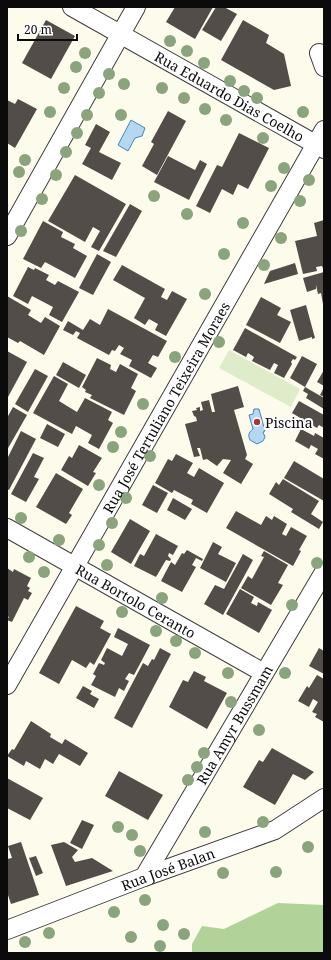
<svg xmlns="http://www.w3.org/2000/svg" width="331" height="960" font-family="'Noto Serif',serif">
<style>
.forest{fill:#b1d39a}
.pitch{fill:#deecca}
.water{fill:#b5d7f0;stroke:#4387c0}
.building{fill:#534d49}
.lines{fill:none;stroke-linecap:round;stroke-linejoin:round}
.minor-casing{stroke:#3e3e3e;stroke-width:20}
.minor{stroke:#fff;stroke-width:18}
.tree{fill:#8aa47d}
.poi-dot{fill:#ae3231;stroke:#fff;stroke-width:1.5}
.labels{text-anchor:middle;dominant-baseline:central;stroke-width:4;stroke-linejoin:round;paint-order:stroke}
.street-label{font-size:14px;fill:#0b0b0b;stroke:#fff}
.poi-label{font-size:14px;fill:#0b0b0b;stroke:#fff;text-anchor:start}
</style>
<rect width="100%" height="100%" fill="#fdfbec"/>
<polygon class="forest" points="278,903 324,905 324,953 192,953 192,944 202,926 224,929"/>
<polygon class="pitch" points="229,350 300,389 291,407 219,368"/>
<g class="water">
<polygon points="131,120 145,128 142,136 135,138 128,151 118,145"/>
<path d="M 254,409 L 259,409 L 265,431 L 263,432 L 265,437 L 263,441 L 257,444 L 250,440 C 248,435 248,433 253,429 L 249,415 L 253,414 Z"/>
</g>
<g class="building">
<polygon points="175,7 213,7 195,39 166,22"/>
<polygon points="216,7 224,7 237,14 221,41 202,30"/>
<polygon points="46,20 75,36 51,79 22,63"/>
<polygon points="243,20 269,35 266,43 284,54 291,86 274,90 221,60"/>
<polygon points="18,99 37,109 15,148 7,143 7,100 15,104"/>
<polygon points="168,111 186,121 157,175 142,166 154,144 151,142"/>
<polygon points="96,124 110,132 99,152 121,163 112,180 82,164 91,148 85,145"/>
<polygon points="239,133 269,148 248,189 238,184 233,195 222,189 210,213 196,206 217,165 222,167"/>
<polygon points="168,156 195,170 200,160 207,164 189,200 154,182"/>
<polygon points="75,175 126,204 99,251 91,247 100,231 93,227 85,242 48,221"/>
<polygon points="130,204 142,211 116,257 103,251"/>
<polygon points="324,220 324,271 322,266 316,267 317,271 303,274 295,241 317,236 314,223"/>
<polygon points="43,221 63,232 61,237 75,244 73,248 87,256 75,278 45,262 41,268 23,259"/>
<polygon points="97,254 111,262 93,295 79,288"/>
<polygon points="295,263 298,274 264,284 270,271"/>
<polygon points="122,265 165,289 161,297 167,300 172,291 187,299 166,336 155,330 158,324 149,319 145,325 134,318 145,298 113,280"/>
<polygon points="28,267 34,270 35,268 49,275 46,280 55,285 58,281 79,292 62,322 49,315 53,307 32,296 28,304 13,296"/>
<polygon points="324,272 324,304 323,304 321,293 318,294 316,285 316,289 307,292 303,278"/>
<polygon points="7,296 31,310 28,315 41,323 45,317 60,326 44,355 20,341 18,343 7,337"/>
<polygon points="261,297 281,308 277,315 291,322 280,343 246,325"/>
<polygon points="306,305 315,338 312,339 312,337 299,341 290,310"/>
<polygon points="108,309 167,341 158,357 153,355 148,363 157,368 151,378 129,366 132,360 120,354 124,348 119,345 115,351 112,350 109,355 77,338 80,333 76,331 73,335 63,330 68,321 83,330 90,319 100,325"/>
<polygon points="245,328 297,357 295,360 293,359 291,362 292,364 284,378 274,373 278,365 274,363 270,370 252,361 254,357 248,353 246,357 233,350"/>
<polygon points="7,351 27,362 8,397 7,396"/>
<polygon points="302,356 317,364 305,387 290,378"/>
<polygon points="97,358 111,365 110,369 116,372 120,364 138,374 131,388 136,391 124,415 90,398 92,395 85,392 86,390 82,387"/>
<polygon points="63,362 86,375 79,388 56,375"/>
<polygon points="35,369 48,376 28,412 15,404"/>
<polygon points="324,370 324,386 317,382"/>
<polygon points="54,376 68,384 59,401 77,412 85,398 112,412 108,420 113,423 99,449 88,443 92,435 76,426 72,434 33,413"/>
<polygon points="238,386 244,407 234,410 247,455 245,459 253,464 241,484 223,473 231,460 223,459 217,466 207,459 203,460 200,448 197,448 200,456 194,457 185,424 197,421 196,417 194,416 192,411 197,410 196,408 200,407 200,411 203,410 201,402 209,400 212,412 215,412 211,394"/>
<polygon points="305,387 324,398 324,409 306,398 308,394 303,391"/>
<polygon points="324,387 324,397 320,395"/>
<polygon points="299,401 324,415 324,428 319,425 317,428 292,413"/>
<polygon points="13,407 27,415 7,450 7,418"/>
<polygon points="47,424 65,434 58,447 40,438"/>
<polygon points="301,429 314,436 315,433 324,438 324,459 315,454 318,449 311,445 309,449 295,441"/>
<polygon points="21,431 36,439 9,490 7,489 7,459"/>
<polygon points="79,445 102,458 93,472 96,473 88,486 61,470 69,456 72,458"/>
<polygon points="33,453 44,458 34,477 39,479 26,502 11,494"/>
<polygon points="176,454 193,463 187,473 194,477 199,468 224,483 207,513 191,504 193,500 174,490 172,493 155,483 168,459 172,461"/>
<polygon points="294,461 324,479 324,501 284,478"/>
<polygon points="56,473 83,489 69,513 72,515 66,524 36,507"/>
<polygon points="283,479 319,501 311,514 323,522 319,529 291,512 293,509 269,494 276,482 279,485"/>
<polygon points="153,485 168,493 157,513 142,505"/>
<polygon points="173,498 192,509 185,520 167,510"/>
<polygon points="236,511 261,525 266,516 272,520 274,516 287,524 282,534 286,536 291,527 307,536 299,550 301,551 293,566 226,528"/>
<polygon points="130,519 150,531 131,564 111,552"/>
<polygon points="156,534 178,546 173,555 169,553 168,556 171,559 170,561 166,560 156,577 134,566 140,554 144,556"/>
<polygon points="213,542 222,547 218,554 236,563 226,582 200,568"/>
<polygon points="187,550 203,559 202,561 196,558 192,565 196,567 182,592 161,581 171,562 175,565 182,553 184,554"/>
<polygon points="264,551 288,565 278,583 283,585 271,605 241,588 248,576 252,579 264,557 261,556"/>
<polygon points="243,554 253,560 223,615 204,604 215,585 224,589"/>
<polygon points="7,568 13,572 14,569 31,578 27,586 30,588 28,591 32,593 28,600 24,598 12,622 7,620 9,617 7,616"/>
<polygon points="240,589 254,597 251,603 257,606 258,602 272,610 259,633 226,614"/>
<polygon points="76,606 104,621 100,628 111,634 94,665 90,662 86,668 72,660 59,684 39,673"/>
<polygon points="118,628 150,645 134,675 129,673 125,679 129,681 124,691 119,688 115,697 91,685 96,676 93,674 99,663 104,665 105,663 101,660 107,648 122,656 128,644 114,637"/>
<polygon points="160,648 171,654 132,728 114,718 143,663 148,666 152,659 154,660"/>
<polygon points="319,648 324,651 324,674 309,666"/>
<polygon points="194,671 206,677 204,681 227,693 207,729 169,707 183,680 188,682"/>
<polygon points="317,675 324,679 324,722 315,717 317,714 312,712 318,702 313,699 309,707 298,701 307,686 309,688"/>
<polygon points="83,686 92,691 90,694 99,699 94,708 76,698"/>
<polygon points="31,721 51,734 50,737 62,744 65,739 88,753 80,766 59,754 53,764 45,759 40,769 26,761 24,766 7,756 12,749 14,750"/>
<polygon points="272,748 314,772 305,780 293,774 275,805 243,787 259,760 263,762"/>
<polygon points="119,771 163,795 148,820 105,796"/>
<polygon points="7,778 43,798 30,820 7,808"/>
<polygon points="82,820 94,825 82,849 70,843"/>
<polygon points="21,842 39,895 11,904 7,892 7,859 12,858 8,846"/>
<polygon points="64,842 78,850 72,857 75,862 92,858 113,871 66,886 51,845"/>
<polygon points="36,856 43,873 36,876 29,858"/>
</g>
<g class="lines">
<g class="minor-casing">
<g id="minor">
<path id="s1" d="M 72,7 L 324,149"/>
<polyline points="319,53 324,67"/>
<polyline points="7,236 136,7"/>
<path id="s2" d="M 7,528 L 264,673"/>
<path id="s3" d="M 7,685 L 324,130"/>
<path id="s4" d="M 144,877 L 324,572"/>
<path id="s5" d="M 7,930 L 144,877 L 275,830 L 324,798"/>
</g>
</g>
<use href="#minor" class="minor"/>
</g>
<g class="tree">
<circle cx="170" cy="41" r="6"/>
<circle cx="187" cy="51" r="6"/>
<circle cx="85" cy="53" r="6"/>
<circle cx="204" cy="63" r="6"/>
<circle cx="76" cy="67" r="6"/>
<circle cx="109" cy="74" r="6"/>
<circle cx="230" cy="81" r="6"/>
<circle cx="124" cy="84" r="6"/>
<circle cx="64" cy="88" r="6"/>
<circle cx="162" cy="88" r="6"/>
<circle cx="244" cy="91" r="6"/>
<circle cx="99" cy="93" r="6"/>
<circle cx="184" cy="98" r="6"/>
<circle cx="257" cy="98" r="6"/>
<circle cx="205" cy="109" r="6"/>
<circle cx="50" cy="112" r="6"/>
<circle cx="303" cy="112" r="6"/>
<circle cx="87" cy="115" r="6"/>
<circle cx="121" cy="115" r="6"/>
<circle cx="226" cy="120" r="6"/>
<circle cx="77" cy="133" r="6"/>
<circle cx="263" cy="138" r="6"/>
<circle cx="66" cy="152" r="6"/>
<circle cx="25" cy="160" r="6"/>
<circle cx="284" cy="168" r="6"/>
<circle cx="19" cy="172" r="6"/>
<circle cx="56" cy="175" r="6"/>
<circle cx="309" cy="180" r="6"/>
<circle cx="271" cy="186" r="6"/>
<circle cx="154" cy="196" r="6"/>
<circle cx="42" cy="199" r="6"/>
<circle cx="300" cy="201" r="6"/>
<circle cx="187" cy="214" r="6"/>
<circle cx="243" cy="223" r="6"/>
<circle cx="21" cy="231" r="6"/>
<circle cx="281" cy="238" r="6"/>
<circle cx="224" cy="254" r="6"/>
<circle cx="264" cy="265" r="6"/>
<circle cx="205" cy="294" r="6"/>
<circle cx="219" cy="342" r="6"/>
<circle cx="175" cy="357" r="6"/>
<circle cx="143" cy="404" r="6"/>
<circle cx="121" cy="432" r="6"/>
<circle cx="113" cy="447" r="6"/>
<circle cx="150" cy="456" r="6"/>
<circle cx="99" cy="485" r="6"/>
<circle cx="126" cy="498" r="6"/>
<circle cx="21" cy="518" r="6"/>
<circle cx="112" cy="523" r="6"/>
<circle cx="59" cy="540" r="6"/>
<circle cx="99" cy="545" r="6"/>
<circle cx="29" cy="557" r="6"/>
<circle cx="317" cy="563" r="6"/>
<circle cx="107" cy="565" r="6"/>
<circle cx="44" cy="572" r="6"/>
<circle cx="162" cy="598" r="6"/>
<circle cx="292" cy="605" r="6"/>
<circle cx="122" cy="612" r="6"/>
<circle cx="156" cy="631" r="6"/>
<circle cx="176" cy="641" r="6"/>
<circle cx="195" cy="653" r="6"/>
<circle cx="228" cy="673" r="6"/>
<circle cx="285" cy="673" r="6"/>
<circle cx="231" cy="702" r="6"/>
<circle cx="259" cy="730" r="6"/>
<circle cx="204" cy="753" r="6"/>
<circle cx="197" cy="767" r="6"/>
<circle cx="188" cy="780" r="6"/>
<circle cx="263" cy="822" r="6"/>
<circle cx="118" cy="827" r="6"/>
<circle cx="205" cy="832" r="6"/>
<circle cx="132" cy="835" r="6"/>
<circle cx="308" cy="847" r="6"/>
<circle cx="140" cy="851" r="6"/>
<circle cx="276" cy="872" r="6"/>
<circle cx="223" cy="873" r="6"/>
<circle cx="145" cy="900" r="6"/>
<circle cx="114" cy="912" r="6"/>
<circle cx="163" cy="925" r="6"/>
<circle cx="49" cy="933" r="6"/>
<circle cx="184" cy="934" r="6"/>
<circle cx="131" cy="937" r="6"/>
<circle cx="25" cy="942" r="6"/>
<circle cx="160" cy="946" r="6"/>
</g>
<circle class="poi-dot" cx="257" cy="422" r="4"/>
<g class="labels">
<g class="street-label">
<text stroke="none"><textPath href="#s1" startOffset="181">Rua Eduardo Dias Coelho</textPath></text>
<text stroke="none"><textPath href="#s3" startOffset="320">Rua José Tertuliano Teixeira Moraes</textPath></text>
<text stroke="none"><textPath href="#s2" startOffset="148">Rua Bortolo Ceranto</textPath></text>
<text stroke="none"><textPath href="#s4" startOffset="177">Rua Amyr Bussmam</textPath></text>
<text stroke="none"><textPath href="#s5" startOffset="172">Rua José Balan</textPath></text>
</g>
<g class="poi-label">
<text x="265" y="422">Piscina</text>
</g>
</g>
<rect width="331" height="960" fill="none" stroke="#0b0b0b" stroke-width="16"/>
<path d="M18 34v6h59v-6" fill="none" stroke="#0b0b0b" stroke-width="2"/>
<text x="24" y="34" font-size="12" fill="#0b0b0b" stroke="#ffffff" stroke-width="3" paint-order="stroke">20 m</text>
</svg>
